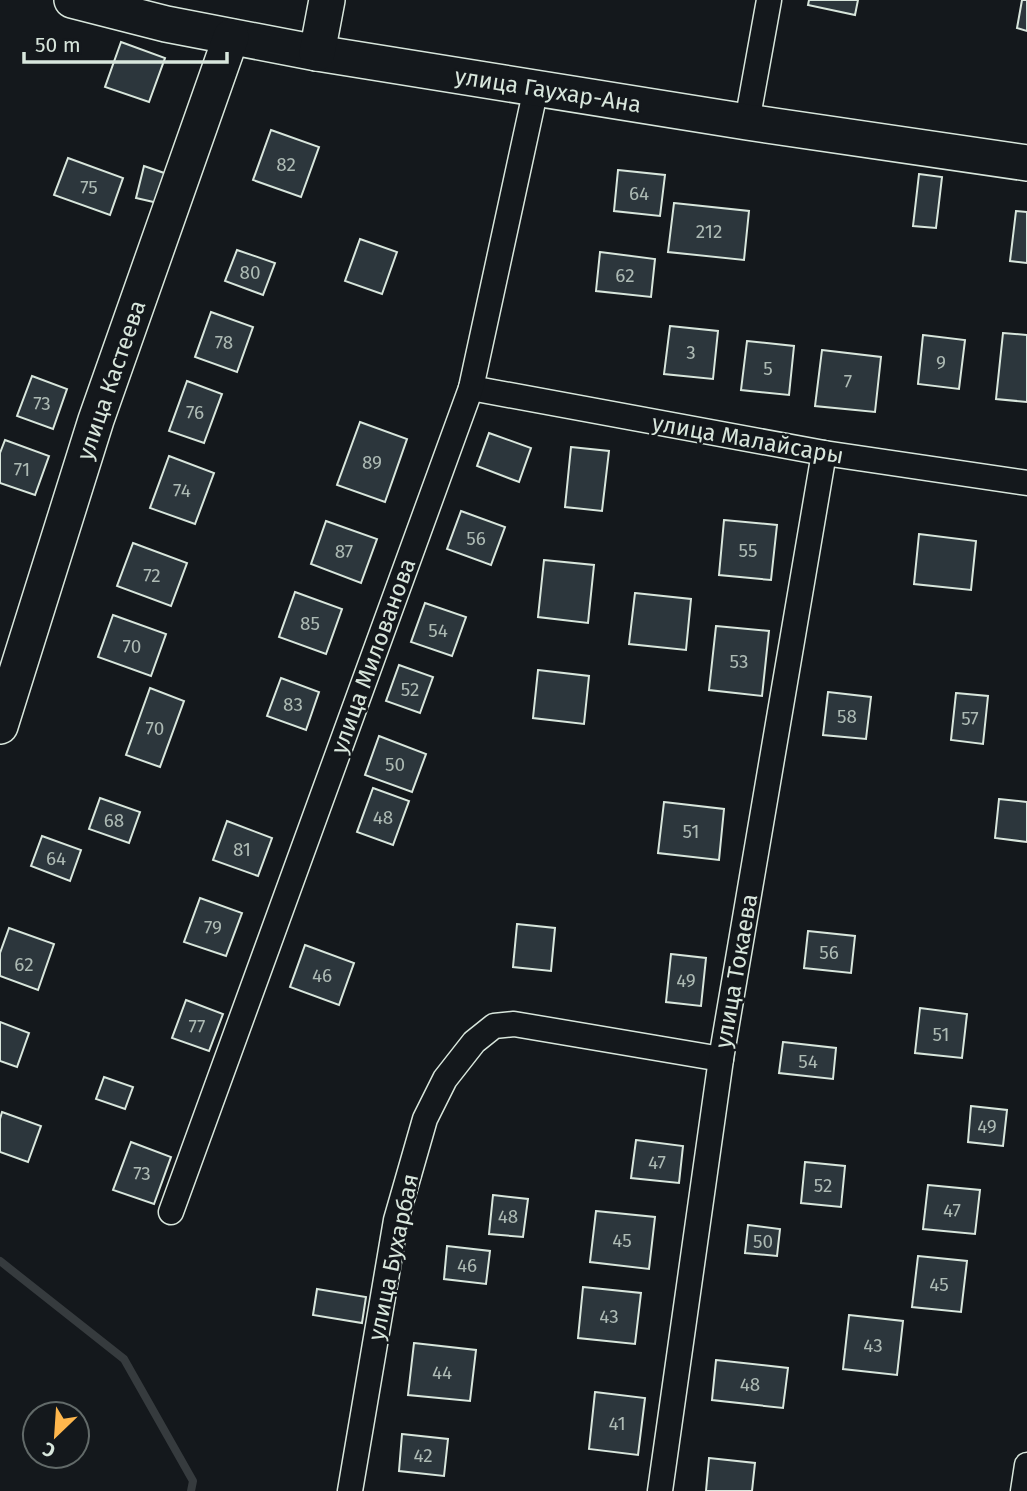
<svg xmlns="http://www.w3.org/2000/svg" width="1027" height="1491" font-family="'Fira Sans',sans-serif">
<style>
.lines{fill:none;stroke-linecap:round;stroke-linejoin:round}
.stream{stroke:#363b3e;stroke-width:8}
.building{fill:#2c363c;stroke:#d8e6dc;stroke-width:2}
.street-casing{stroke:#d8e6dc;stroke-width:27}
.secondary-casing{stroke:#d8e6dc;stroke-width:38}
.street{stroke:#14181c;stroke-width:24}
.secondary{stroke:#14181c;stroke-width:35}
.labels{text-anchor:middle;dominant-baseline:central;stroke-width:5;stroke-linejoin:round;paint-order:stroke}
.number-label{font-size:19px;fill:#adbab4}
.street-label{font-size:23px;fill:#d8e6dc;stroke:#14181c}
</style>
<rect width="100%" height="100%" fill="#14181c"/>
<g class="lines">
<polyline class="stream" points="0,1261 124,1359 193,1481 191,1491"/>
</g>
<g class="building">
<polygon points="809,0 858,0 855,15 808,5"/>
<polygon points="1022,0 1027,0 1027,31 1017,28"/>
<polygon points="121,42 165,58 149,102 105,87"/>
<polygon points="271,130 319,147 301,197 253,180"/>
<polygon points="68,158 123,178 110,215 54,195"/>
<polygon points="144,166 167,174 158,203 136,198"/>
<polygon points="618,170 665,175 660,216 614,211"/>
<polygon points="919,174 942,177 936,228 913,226"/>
<polygon points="674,203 749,211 744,260 668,252"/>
<polygon points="1016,211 1027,212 1027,263 1010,261"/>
<polygon points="360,239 397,252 382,294 345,281"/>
<polygon points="237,250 275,263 263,295 225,281"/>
<polygon points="600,252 655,259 651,297 596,291"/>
<polygon points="211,312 253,327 237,372 195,357"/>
<polygon points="670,326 718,331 713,379 664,374"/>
<polygon points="1003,333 1027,335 1027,402 996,399"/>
<polygon points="923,335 965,340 959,389 918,384"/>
<polygon points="747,341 794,346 789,395 741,390"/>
<polygon points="822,350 881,357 875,412 815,406"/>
<polygon points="32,376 67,389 53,429 17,416"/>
<polygon points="187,381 222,394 204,443 169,431"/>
<polygon points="360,422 407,439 385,502 337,485"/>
<polygon points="489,433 531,448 519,482 477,466"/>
<polygon points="5,440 49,456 35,495 0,483 0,453"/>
<polygon points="571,447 609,451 602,511 565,507"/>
<polygon points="169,456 214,473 195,524 150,508"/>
<polygon points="461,511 505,527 491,565 447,549"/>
<polygon points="724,520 777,525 771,580 719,575"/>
<polygon points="326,521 377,539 361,583 311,564"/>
<polygon points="919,534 976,541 971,590 914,584"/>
<polygon points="133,543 187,563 171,606 117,586"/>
<polygon points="544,560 594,565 588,623 538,617"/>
<polygon points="295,592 342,609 326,654 279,637"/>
<polygon points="635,593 691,599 686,650 629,644"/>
<polygon points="425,603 466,617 452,656 411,642"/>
<polygon points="113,615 166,634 151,676 98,657"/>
<polygon points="716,626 769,631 762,696 709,690"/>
<polygon points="399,665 433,677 420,713 386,701"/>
<polygon points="538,670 589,676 584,724 533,718"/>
<polygon points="281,678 319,692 306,730 267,716"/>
<polygon points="150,688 184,701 160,767 126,755"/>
<polygon points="828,692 871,697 866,739 823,735"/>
<polygon points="956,693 988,696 983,744 951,740"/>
<polygon points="379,736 426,754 412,792 365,775"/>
<polygon points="373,788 409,801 393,845 357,832"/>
<polygon points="100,798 140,812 129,843 89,829"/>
<polygon points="999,799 1027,802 1027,842 995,838"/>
<polygon points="664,802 724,809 719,860 658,853"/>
<polygon points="227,821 272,838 258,876 213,860"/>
<polygon points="42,836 81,850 70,881 31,866"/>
<polygon points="200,898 242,913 226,956 184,942"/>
<polygon points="517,924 555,928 551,971 513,967"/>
<polygon points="9,928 54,944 38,990 0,976 0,953"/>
<polygon points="808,931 855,936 851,973 804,968"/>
<polygon points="305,945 354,963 339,1005 290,987"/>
<polygon points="671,954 706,958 701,1006 666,1002"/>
<polygon points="186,1000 223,1014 209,1051 172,1038"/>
<polygon points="920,1008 967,1014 962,1058 915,1053"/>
<polygon points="0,1022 29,1033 17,1067 0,1061"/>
<polygon points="783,1042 836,1048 833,1079 779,1073"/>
<polygon points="104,1077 133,1087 125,1109 96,1099"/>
<polygon points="971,1106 1007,1110 1003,1146 968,1142"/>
<polygon points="2,1112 41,1126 28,1162 0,1152 0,1119"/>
<polygon points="636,1140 683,1146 679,1183 631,1178"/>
<polygon points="131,1142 171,1157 154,1204 113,1190"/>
<polygon points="805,1162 845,1166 841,1207 801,1203"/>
<polygon points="928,1185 980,1190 975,1234 923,1229"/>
<polygon points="493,1195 528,1199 523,1237 489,1234"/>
<polygon points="596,1211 655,1217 649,1269 590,1262"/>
<polygon points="748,1225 780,1229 777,1256 745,1253"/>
<polygon points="447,1246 490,1251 486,1284 444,1279"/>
<polygon points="918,1256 967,1261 961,1312 912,1307"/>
<polygon points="583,1287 641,1293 635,1344 578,1338"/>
<polygon points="317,1289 366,1297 362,1323 313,1315"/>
<polygon points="849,1315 903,1321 897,1375 843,1369"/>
<polygon points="414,1343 476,1350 470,1401 408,1395"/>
<polygon points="716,1360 788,1368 783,1408 712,1400"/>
<polygon points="595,1392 645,1398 638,1455 589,1449"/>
<polygon points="402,1434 448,1439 444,1476 399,1471"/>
<polygon points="709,1458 755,1463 752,1491 706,1491"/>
</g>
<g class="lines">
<g class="street-casing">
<g id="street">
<polyline points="747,122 769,0"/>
<polyline points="471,388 824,453 1027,483"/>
<polyline points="171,1212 471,388 536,88"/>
<polyline points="350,1491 396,1220 425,1119 445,1079 474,1042 494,1026 514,1024 721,1059"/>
<polyline points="660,1491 721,1059 824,453"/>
<polyline points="1023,1491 1027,1465"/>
</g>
</g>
<g class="secondary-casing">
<g id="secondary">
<polyline points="72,0 166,24 317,53 747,122 1027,163"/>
<polyline points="317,53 327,0"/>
<polyline points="0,726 96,420 231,37"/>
</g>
</g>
<use href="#street" class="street"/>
<use href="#secondary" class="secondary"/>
</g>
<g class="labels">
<g class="number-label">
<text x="286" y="164">82</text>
<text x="89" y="187">75</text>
<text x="639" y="193">64</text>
<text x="709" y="231">212</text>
<text x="250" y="272">80</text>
<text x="625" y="275">62</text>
<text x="224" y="342">78</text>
<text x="691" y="352">3</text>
<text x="941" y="362">9</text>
<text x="768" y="368">5</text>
<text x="848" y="381">7</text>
<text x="42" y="403">73</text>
<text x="195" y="412">76</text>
<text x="372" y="462">89</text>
<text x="22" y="469">71</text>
<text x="182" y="490">74</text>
<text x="476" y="538">56</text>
<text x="748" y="550">55</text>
<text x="344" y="551">87</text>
<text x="152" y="575">72</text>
<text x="310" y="623">85</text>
<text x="438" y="630">54</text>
<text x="132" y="646">70</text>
<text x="739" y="661">53</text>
<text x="410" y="689">52</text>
<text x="293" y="704">83</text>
<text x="847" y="716">58</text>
<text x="970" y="718">57</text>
<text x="155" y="728">70</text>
<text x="395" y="764">50</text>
<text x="383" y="817">48</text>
<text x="114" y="820">68</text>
<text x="691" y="831">51</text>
<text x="242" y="849">81</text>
<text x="56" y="858">64</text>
<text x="213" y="927">79</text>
<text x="829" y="952">56</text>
<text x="24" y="964">62</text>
<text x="322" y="975">46</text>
<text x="686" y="980">49</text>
<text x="197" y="1026">77</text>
<text x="941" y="1034">51</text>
<text x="808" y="1061">54</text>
<text x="987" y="1126">49</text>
<text x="657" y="1162">47</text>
<text x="142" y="1173">73</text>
<text x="823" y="1185">52</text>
<text x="952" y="1210">47</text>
<text x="508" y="1216">48</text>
<text x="622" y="1240">45</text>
<text x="763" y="1241">50</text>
<text x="467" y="1265">46</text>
<text x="939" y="1284">45</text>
<text x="609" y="1316">43</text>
<text x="873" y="1345">43</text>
<text x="442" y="1372">44</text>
<text x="750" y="1384">48</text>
<text x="617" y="1423">41</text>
<text x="423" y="1455">42</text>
</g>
<g class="street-label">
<text transform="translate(548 90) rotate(9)">улица Гаухар-Ана</text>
<text transform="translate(111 380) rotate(-71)">улица Кастеева</text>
<text transform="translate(748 439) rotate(10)">улица Малайсары</text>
<text transform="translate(373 656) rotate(-70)">улица Милованова</text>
<text transform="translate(736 971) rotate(-80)">улица Токаева</text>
<text transform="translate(393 1257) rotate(-78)">улица Бухарбая</text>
</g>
</g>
<g transform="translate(56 1435) rotate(205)"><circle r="33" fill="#14181c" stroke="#626a69" stroke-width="2"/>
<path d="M0-5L12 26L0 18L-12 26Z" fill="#ffb74d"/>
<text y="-10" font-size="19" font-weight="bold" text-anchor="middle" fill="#d8e6dc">С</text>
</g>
<path d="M24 52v10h203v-10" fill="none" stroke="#d8e6dc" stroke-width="3.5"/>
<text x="35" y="52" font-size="21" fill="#d8e6dc" stroke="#14181c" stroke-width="5" paint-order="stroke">50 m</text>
</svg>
